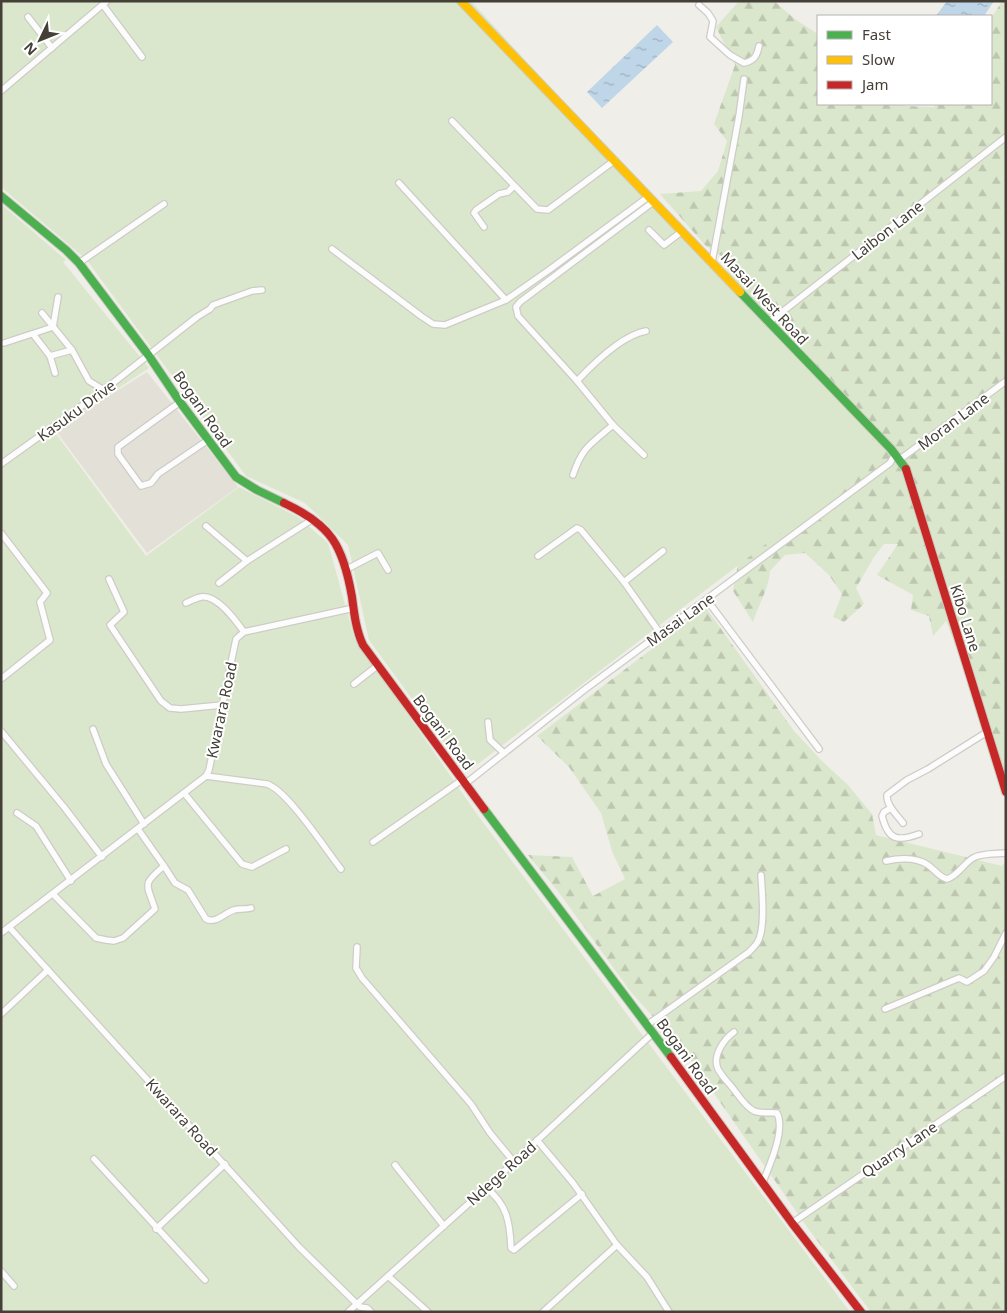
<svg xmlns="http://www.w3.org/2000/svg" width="1007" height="1313" font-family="'Noto Sans',sans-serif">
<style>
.residential{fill:#e3e0d8}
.forest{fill:url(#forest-firs)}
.garden{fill:#dbe7cc}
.water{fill:url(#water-ripples)}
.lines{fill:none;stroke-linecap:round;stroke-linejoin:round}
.street-casing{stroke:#cdccc7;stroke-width:8}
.fast-casing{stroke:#cdcbc1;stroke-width:10}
.slow-casing{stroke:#cdcbc1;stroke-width:10}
.jam-casing{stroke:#cdcbc1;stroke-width:10}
.street{stroke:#fdfcfc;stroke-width:5.5}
.fast{stroke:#4caf50;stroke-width:8}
.slow{stroke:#ffc107;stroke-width:8}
.jam{stroke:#c62828;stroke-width:8}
.labels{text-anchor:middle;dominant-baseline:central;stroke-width:4;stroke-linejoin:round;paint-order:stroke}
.street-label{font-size:15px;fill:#443f37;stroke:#fff}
</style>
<defs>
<pattern id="forest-firs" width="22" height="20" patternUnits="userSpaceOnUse" patternTransform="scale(1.25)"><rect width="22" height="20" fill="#dbe7cc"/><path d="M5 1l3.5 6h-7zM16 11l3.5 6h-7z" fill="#bdc7b0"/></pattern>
<pattern id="water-ripples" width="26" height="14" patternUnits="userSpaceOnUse" patternTransform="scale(1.25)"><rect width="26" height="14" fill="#bfd6e8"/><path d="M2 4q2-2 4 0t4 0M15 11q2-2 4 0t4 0" fill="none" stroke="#9dafbd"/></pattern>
</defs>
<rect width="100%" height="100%" fill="#efeee9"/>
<polygon class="residential" points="147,372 238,487 147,553 56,431 77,416"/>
<g class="forest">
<path d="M 739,1 L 774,1 L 796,20 L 818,34 L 818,104 L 903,104 L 905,106 L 934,107 L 936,104 L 991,104 L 991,19 L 1002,1 L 1006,1 L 1006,774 L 946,621 L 933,636 L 929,616 L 911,610 L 913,595 L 877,575 L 898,544 L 884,544 L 874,557 L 856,588 L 864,604 L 844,622 L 833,617 L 842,594 L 829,575 L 805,553 L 785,555 L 770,571 C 769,589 758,605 753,622 L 733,591 L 741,548 L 727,260 L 705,245 L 660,194 L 701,191 L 718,171 L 727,141 L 714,124 L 735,65 L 716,27 Z"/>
<polygon points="706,608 794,731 822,761 847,784 872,814 876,835 1002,866 1006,861 1006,1312 871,1312 807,1227 688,1056 631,992 557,890 528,855 572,857 593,896 625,879 612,851 601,813 569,767 537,736"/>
</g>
<g class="garden">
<polygon points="1,1 471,1 885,453 466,773 369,640 348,545 305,503 246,476 86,259 1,187"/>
<polygon points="1,204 66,260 63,262 149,368 54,431 146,556 239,487 298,517 328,543 354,637 479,817 850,1312 1,1312"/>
</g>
<g class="water">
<polygon points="947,1 994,1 984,16 936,16"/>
<polygon points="657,25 673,42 602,108 587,92"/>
</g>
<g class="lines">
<g class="street-casing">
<g id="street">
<polyline points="103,5 142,57"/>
<path d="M 699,5 L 708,13 L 713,21 L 710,37 L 730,55 L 744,63 C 754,61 757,56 759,46"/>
<polyline points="28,17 52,48"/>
<polyline points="1,91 107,1"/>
<polyline points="452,121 537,209 548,210 615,160"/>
<polyline points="399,183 506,300"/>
<polyline points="484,227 474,213 476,210 499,194 508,192 514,186"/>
<polyline points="649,230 664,245 681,232"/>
<polyline points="332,249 421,316 433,324 445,325 506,300 549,270 648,197"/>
<polyline points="712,262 739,116 744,79"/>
<polyline points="79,263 164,204"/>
<polyline points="42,313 72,350 89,381 104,390"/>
<polyline points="768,323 1006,137"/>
<polyline points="33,334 50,356 72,350"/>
<polyline points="4,343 53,327 58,297"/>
<polyline points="50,356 55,373"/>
<path d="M 577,381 C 593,364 623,335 646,331"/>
<polyline points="180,402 118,447 118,454 141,486 151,483 158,474 208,440"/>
<polyline points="613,425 644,455"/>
<polyline points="899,460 1006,381"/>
<polyline points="1,464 104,390 197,317 210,309 213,305 252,291 262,290"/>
<path d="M 573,475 C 582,447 592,443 613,425 L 577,381 L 518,316 L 516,307 L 520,302 L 653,202"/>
<polyline points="206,526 247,561"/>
<polyline points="1,533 47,593 40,602 50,640 1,679"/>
<polyline points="538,556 577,528 581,530 624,582 660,633"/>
<polyline points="347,569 378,553 388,570"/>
<polyline points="109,579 124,612 110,625 161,701 170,708 181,709 222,705"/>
<polyline points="624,582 663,551"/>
<polyline points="219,583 247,561 313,519"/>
<polyline points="707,600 819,749"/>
<path d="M 186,603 C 190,601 196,598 201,597 C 217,594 236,621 244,632"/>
<polyline points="354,684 377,666"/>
<polyline points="488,722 490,740 504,753"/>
<polyline points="93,729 106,764 144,824"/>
<polyline points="1,731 64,807 102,857"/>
<path d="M 206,776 L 267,784 C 287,790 326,850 341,869"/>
<polyline points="465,784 584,690 890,463 894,456"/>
<polyline points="184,793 242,864 252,867 286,849"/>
<path d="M 891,808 L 884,812 L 882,816 C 888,840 897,842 919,834"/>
<polyline points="17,813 36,826 71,881"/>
<path d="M 903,823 C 897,815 886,805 887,795 L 907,780 L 928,769 L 987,732"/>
<polyline points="373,842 462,780"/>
<path d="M 886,861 C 900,858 916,857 928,865 C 935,870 939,877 947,879 C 958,876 963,864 973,858 C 981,853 996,854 1006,853"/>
<path d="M 164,866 L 175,883 L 188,890 L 206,919 C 216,924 224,913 234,910 C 239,908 245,910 251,908"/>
<path d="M 53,894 L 96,938 L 106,940 L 114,941 L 123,938 L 155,909 C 147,884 141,885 164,866 L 138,829"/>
<polyline points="9,927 299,1247 360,1307 367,1308 371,1312"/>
<polyline points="1,933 206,776 209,770 236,639 244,632 354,608"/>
<polyline points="357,947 356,968 362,978 471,1104 490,1133 514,1162"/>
<polyline points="885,1009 959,978 967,982 984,971 994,957 1006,933"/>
<polyline points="1,1014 48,970"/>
<path d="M 647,1025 L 749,952 C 752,949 755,946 757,943 C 766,930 762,891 761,875"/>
<path d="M 734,1032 C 724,1039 712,1056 718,1069 C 722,1077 730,1084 735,1091 C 740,1098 746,1107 754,1111 C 761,1114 770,1112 777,1113 C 786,1130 769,1166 763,1182"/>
<polyline points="537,1140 573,1183 617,1245"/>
<polyline points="94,1159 205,1280"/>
<polyline points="395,1165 444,1226"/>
<path d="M 486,1188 C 507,1204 510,1222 511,1248 L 514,1250 L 582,1194"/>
<polyline points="792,1223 1006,1076"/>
<polyline points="156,1229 225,1164"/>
<polyline points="1,1271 14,1286"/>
<polyline points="388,1276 428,1312"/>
<polyline points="348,1312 486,1188 653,1033"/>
<polyline points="543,1312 617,1245 647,1277 669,1312"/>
</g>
</g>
<g class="fast-casing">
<g id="fast">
<polyline points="1,196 66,250 79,263 149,356 180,402 236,477 257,490 284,503"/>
<polyline points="740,292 891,449 906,469"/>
<polyline points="484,809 671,1057"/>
</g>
</g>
<g class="slow-casing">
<polyline id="slow" points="461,1 740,292"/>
</g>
<g class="jam-casing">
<g id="jam">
<polyline points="906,469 1006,792"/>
<path d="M 284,503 C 331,525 343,545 352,597 C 354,613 356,630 363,645 L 484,809"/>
<polyline points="671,1057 792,1223 861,1312"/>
</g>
</g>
<use href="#street" class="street"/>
<use href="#fast" class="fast"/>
<use href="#slow" class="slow"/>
<use href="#jam" class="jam"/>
</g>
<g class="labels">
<g class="street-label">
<text transform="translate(887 230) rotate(-38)">Laibon Lane</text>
<text transform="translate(765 298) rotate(47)">Masai West Road</text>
<text transform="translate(203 409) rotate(55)">Bogani Road</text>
<text transform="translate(76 410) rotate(-36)">Kasuku Drive</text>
<text transform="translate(953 421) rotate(-37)">Moran Lane</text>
<text transform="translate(966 618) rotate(73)">Kibo Lane</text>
<text transform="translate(680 619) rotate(-36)">Masai Lane</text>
<text transform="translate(221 710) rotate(-78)">Kwarara Road</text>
<text transform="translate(444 732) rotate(53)">Bogani Road</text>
<text transform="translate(687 1056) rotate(54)">Bogani Road</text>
<text transform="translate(182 1117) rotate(48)">Kwarara Road</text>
<text transform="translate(899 1149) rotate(-34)">Quarry Lane</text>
<text transform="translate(501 1173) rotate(-42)">Ndege Road</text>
</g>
</g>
<rect width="1007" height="1313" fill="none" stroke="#443f37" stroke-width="5"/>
<rect x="817" y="15" width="175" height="90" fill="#ffffff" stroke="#b4b2af"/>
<rect x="827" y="31" width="25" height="8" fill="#4caf50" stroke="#b4b2af"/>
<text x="862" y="40" font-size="15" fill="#443f37">Fast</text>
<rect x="827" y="56" width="25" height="8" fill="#ffc107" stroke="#b4b2af"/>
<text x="862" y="65" font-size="15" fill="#443f37">Slow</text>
<rect x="827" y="81" width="25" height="8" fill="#c62828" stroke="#b4b2af"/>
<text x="862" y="90" font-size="15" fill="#443f37">Jam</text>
<g transform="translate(40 40) rotate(227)" stroke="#ffffff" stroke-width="4" paint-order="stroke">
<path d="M0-4L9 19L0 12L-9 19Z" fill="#443f37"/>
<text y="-8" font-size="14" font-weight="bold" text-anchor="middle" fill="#443f37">N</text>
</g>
</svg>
